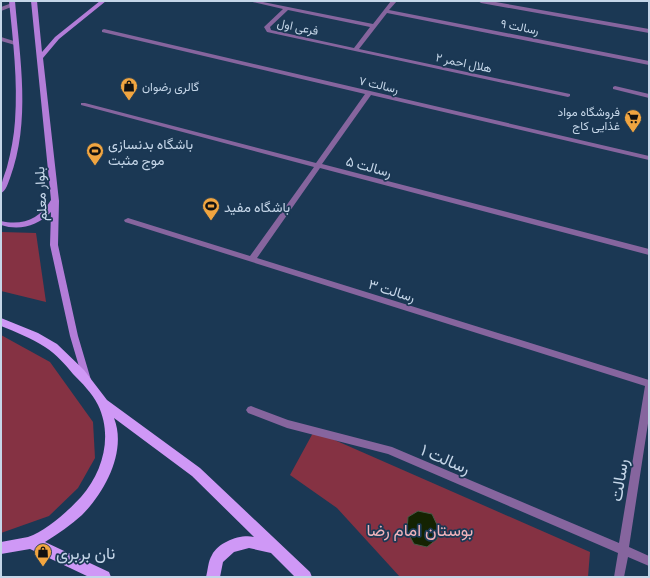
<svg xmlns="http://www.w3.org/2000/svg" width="650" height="578" font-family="'Exo 2',Vazirmatn,sans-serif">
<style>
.green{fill:#853243}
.water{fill:#142302;stroke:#495947}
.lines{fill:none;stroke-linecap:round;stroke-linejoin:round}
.street{fill:#86659e;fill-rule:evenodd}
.secondary{fill:#b37dd8;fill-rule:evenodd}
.primary{fill:#cf98f6;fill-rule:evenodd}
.labels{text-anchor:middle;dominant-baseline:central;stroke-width:3.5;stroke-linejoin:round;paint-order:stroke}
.far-street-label{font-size:12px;fill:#c5d6e8;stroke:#1b3854}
.far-poi-label{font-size:12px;fill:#c5d6e8;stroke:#1b3854;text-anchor:start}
.poi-label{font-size:14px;fill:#c5d6e8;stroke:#1b3854;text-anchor:start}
.street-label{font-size:14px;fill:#c5d6e8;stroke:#1b3854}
.near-street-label{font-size:17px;fill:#c5d6e8;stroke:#1b3854}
.near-park-label{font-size:17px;fill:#efb2ba;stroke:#1b3854}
.near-poi-label{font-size:17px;fill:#c5d6e8;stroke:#1b3854;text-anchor:start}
</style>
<rect width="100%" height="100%" fill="#1b3854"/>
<g class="green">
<polygon points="1,232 36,233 46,302 1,291"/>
<polygon points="1,335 50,362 93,422 95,458 78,488 49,516 1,533"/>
<polygon points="314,431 590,552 588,577 400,577 337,508 290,475"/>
</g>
<polygon class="water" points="418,511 432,514 439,529 437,539 427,547 414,544 407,531 408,517"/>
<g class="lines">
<g class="street">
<path d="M 248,1 L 258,1 L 373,24 L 391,1 L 397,1 L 389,10 L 649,61 L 649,65 L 387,13 L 359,49 L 570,94 L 570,96 L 568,97 L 267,32 L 264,27 L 283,9 ZM 288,10 L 370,27 L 354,48 L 271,30 L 270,27 Z"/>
<polygon points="478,1 490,1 649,29 649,33 481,3"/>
<polygon points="12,3 14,4 14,6 1,11 1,7"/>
<polygon points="104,29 649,156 649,160 371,95 322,164 649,249 649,255 320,168 257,258 649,380 649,417 629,547 649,556 649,566 628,557 624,577 614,577 618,553 388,454 287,428 248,413 246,410 248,407 251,406 288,420 392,447 619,543 645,386 125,222 124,220 128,218 250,256 314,167 81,105 81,103 85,103 316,163 365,94 102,32 102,30"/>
<polygon points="1,37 17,42 18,43 15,45 1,41"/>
<polygon points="615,86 649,94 649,98 613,89 613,87"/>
</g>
<g class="secondary">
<path d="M 9,1 L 15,1 C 20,59 31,122 10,178 C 8,183 6,191 1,193 C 1,181 4,177 7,167 C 11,152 14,136 15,121 C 18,81 13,41 9,1 Z"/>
<path d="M 31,1 L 37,1 L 42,52 L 55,37 L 100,1 L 106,1 L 59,39 L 43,58 L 59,201 L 58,245 L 78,336 L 91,380 L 90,383 L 87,384 L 84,383 L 83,380 L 70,336 L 50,245 L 51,212 C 38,226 19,231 1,225 L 1,221 C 22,226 40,219 51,200 Z"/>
</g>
<path class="primary" d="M 1,318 L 38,333 L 57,344 L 84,370 L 107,400 L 200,468 L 310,572 L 312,577 L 295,577 L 271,553 L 249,548 L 234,552 L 223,562 L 220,577 L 206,577 C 208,570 208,561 212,555 C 219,542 240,534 254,537 L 192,476 L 114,418 C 127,451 105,492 82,515 C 71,525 58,534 45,542 L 109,572 L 111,577 L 89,577 L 30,549 L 1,554 L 1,542 C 10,540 19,539 28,537 C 46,531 68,511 81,497 C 103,472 113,436 98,405 C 92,393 82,383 73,374 C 65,364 56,354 45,347 C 31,338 16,332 1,326 Z"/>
</g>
<defs>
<g id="shop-pin" transform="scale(0.9)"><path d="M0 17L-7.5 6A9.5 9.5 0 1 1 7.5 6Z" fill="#f1a540" stroke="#1b3854"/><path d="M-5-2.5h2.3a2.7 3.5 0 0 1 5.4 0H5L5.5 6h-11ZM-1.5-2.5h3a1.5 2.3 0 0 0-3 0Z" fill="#111"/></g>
<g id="supermarket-pin" transform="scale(0.9)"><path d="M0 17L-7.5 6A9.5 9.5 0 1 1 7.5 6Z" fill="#f1a540" stroke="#1b3854"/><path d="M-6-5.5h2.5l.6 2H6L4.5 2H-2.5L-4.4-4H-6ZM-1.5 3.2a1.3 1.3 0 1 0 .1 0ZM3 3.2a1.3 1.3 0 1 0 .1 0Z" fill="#111"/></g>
<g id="stadium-pin" transform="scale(0.9)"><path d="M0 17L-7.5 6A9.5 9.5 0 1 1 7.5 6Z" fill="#f1a540" stroke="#1b3854"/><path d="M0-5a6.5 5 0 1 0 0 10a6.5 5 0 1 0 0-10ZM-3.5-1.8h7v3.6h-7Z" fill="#111"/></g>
</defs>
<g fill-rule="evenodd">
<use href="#shop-pin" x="129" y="86"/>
<use href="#supermarket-pin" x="633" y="118"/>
<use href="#stadium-pin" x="95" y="151"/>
<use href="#stadium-pin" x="211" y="206"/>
<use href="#shop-pin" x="43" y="552"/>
</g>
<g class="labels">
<g class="far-street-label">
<text transform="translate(298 26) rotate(12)">فرعی اول</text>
<text transform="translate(520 26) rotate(11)">رسالت ۹</text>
<text transform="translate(464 62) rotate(12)">هلال احمر ۲</text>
<text transform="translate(379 84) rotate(13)">رسالت ۷</text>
</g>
<g class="far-poi-label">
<text x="142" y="86">گالری رضوان</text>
<text x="620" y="111" text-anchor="end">فروشگاه مواد<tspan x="620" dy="14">غذایی کاج</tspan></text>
</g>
<g class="poi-label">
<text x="108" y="143">باشگاه بدنسازی<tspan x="108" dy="16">موج مثبت</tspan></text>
<text x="224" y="206">باشگاه مفید</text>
</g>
<g class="street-label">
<text transform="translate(369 166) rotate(15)">رسالت ۵</text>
<text transform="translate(40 194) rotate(-93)">بلوار معلم</text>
<text transform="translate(392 290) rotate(17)">رسالت ۳</text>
</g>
<g class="near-street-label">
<text transform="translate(446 458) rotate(23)">رسالت ۱</text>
<text transform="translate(618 480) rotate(-81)">رسالت</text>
</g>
<g class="near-park-label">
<text x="420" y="529">بوستان امام رضا</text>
</g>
<g class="near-poi-label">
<text x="56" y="552">نان بربری</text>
</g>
</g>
<rect width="650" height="578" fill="none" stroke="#c5d6e8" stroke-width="4"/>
</svg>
